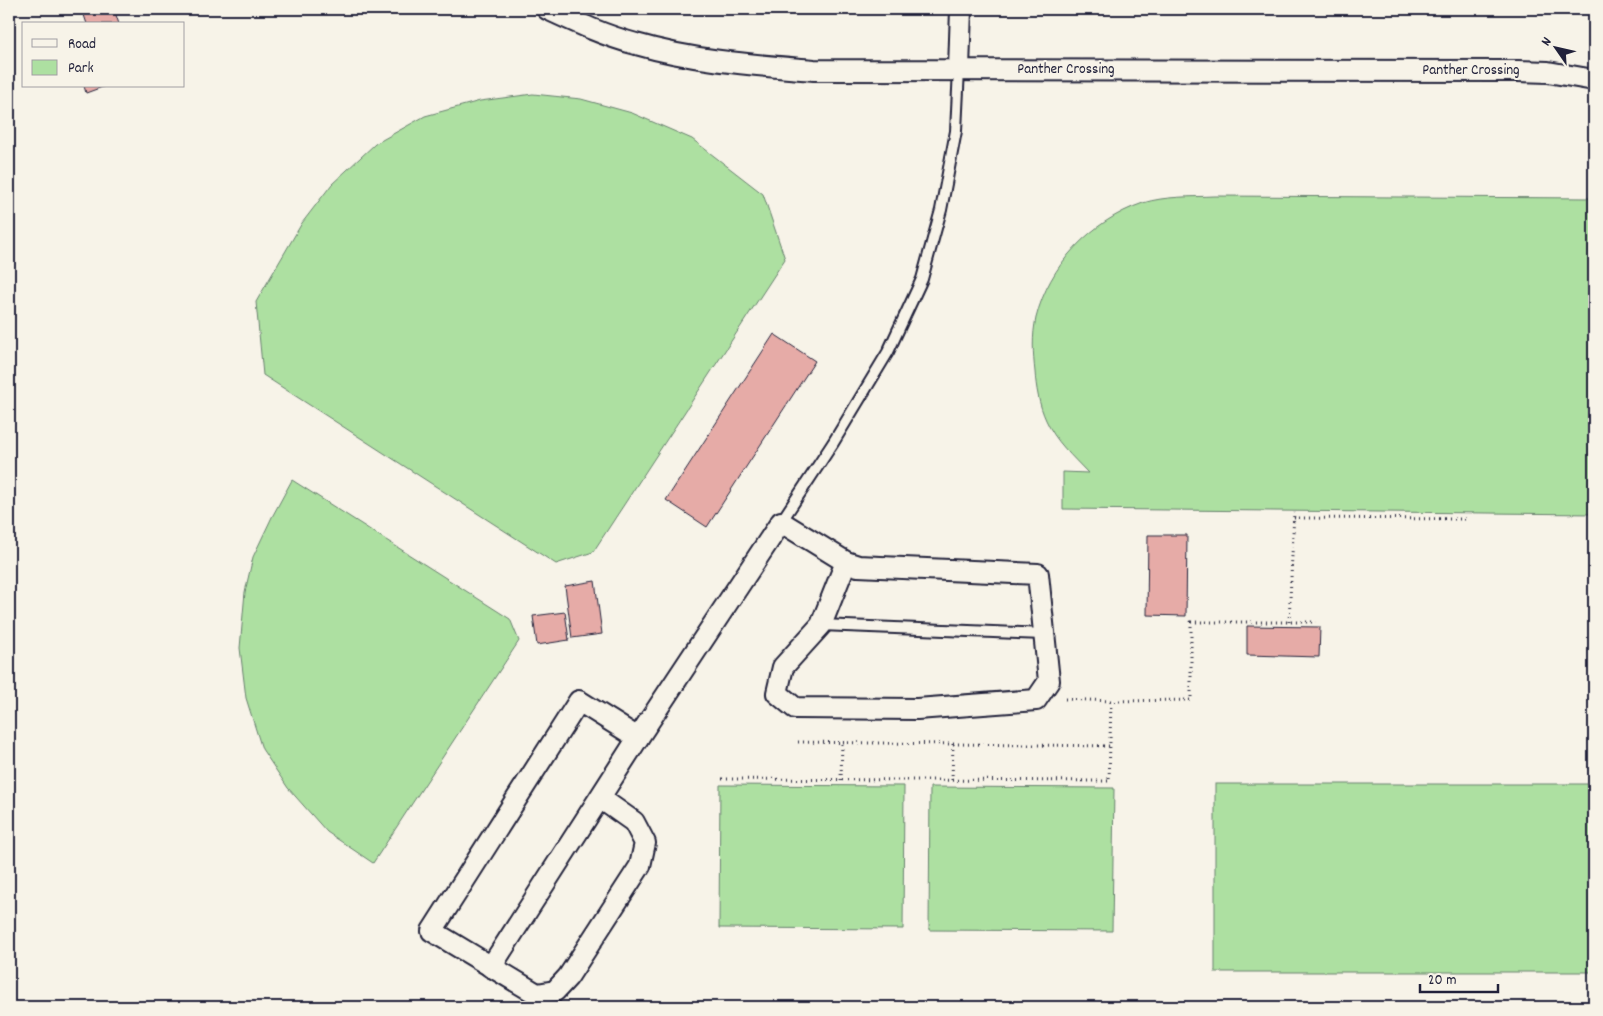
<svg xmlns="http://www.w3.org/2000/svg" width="1603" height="1016" font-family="Dekko,sans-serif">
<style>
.green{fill:#ade0a1;stroke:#68816e}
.building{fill:#e6aba7;stroke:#22223b}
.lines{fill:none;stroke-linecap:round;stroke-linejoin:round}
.lane-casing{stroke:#22223b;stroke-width:14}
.street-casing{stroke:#22223b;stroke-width:24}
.path{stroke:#22223b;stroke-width:3;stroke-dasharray:1 4;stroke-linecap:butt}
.lane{stroke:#f7f3e8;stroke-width:10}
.street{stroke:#f7f3e8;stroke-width:20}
.labels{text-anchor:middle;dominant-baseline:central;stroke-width:4;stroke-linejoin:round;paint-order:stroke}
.street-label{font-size:15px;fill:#22223b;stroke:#f7f3e8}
</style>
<rect width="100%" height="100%" fill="#f7f3e8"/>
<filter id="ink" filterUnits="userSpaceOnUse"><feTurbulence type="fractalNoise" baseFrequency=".02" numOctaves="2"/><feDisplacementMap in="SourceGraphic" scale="10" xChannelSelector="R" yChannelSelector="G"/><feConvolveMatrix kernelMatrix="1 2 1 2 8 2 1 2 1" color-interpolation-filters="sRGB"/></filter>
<g filter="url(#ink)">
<g class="green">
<polygon points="533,94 581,99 632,113 692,139 763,194 785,259 593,552 556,564 263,375 256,302 302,223 332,184 375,144 425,116 480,101"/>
<path d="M 1215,196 L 1594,198 L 1594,514 L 1063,509 L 1063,472 L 1088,473 C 1073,457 1055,441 1046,420 C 1039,405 1036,387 1035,372 C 1033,354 1032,336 1036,318 C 1049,265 1091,221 1143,203 C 1165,196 1191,197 1215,196 Z"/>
<polygon points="292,480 510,619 519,641 373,863 327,832 288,788 262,749 246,698 240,648 245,592 253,557 272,517"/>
<rect x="1215" y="784" width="379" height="188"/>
<polygon points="720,785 904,786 903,929 719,928"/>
<polygon points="930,787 1114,788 1112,931 929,930"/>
</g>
<g class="building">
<polygon points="102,9 114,9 119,24 87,24 84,15"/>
<polygon points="84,86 105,86 86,93"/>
<polygon points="774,334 815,361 707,527 666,500"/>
<polygon points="1148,535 1187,535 1186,616 1147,615"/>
<polygon points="595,581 602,634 572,638 565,586"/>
<polygon points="565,612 569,640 537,645 533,616"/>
<polygon points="1247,626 1320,627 1319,657 1247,655"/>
</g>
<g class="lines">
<g class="lane-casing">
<g id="lane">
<polyline points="781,522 833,443 888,352 922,279 941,210 956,131 959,69"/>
<polyline points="821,625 1044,634"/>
</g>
</g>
<g class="street-casing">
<g id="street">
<path d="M 547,9 C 575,22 605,36 636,44 C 694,61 754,65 814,70 L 1518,71 L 1548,72 L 1594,80"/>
<polyline points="959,69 961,9"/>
<polyline points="600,798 634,822 645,843 640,866 568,977 555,991 537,994 432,931 579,701 638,738"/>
<polyline points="491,967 638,738 781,522 846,562 821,625 783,667 777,693 795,708 917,709 1036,700 1049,681 1038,574 858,566 846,562"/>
</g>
</g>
<g class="path">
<polyline points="1294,518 1469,519"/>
<polyline points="1289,622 1294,512"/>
<polyline points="1065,699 1111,701"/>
<polyline points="798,742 1110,746"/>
<polyline points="722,779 1109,781 1111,701 1191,700 1191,622 1316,622"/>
<polyline points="841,780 842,742"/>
<polyline points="952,780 953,744"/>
</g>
<use href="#lane" class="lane"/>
<use href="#street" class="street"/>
</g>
</g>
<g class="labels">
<g class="street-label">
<text x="1066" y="70">Panther Crossing</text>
<text x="1471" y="71">Panther Crossing</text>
</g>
</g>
<rect width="1603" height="1016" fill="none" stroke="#f7f3e8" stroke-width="30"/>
<rect x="15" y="15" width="1573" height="986" fill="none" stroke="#22223b" stroke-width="2" filter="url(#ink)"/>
<rect x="22" y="22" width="162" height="65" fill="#f7f3e8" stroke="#a29fa3"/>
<rect x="32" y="39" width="25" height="8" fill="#f7f3e8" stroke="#a29fa3"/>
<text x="68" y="48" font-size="15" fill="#22223b">Road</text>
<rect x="32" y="60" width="25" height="15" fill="#ade0a1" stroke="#a29fa3"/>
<text x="68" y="72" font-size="15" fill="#22223b">Park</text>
<g transform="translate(1556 48) rotate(304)" stroke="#f7f3e8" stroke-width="4" paint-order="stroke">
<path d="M0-4L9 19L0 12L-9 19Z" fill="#22223b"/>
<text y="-8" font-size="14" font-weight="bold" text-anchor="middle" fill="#22223b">N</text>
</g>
<path d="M1420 984v8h78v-8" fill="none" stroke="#22223b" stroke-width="2.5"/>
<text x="1428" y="984" font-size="15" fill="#22223b" stroke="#f7f3e8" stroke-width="4" paint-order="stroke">20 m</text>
</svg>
